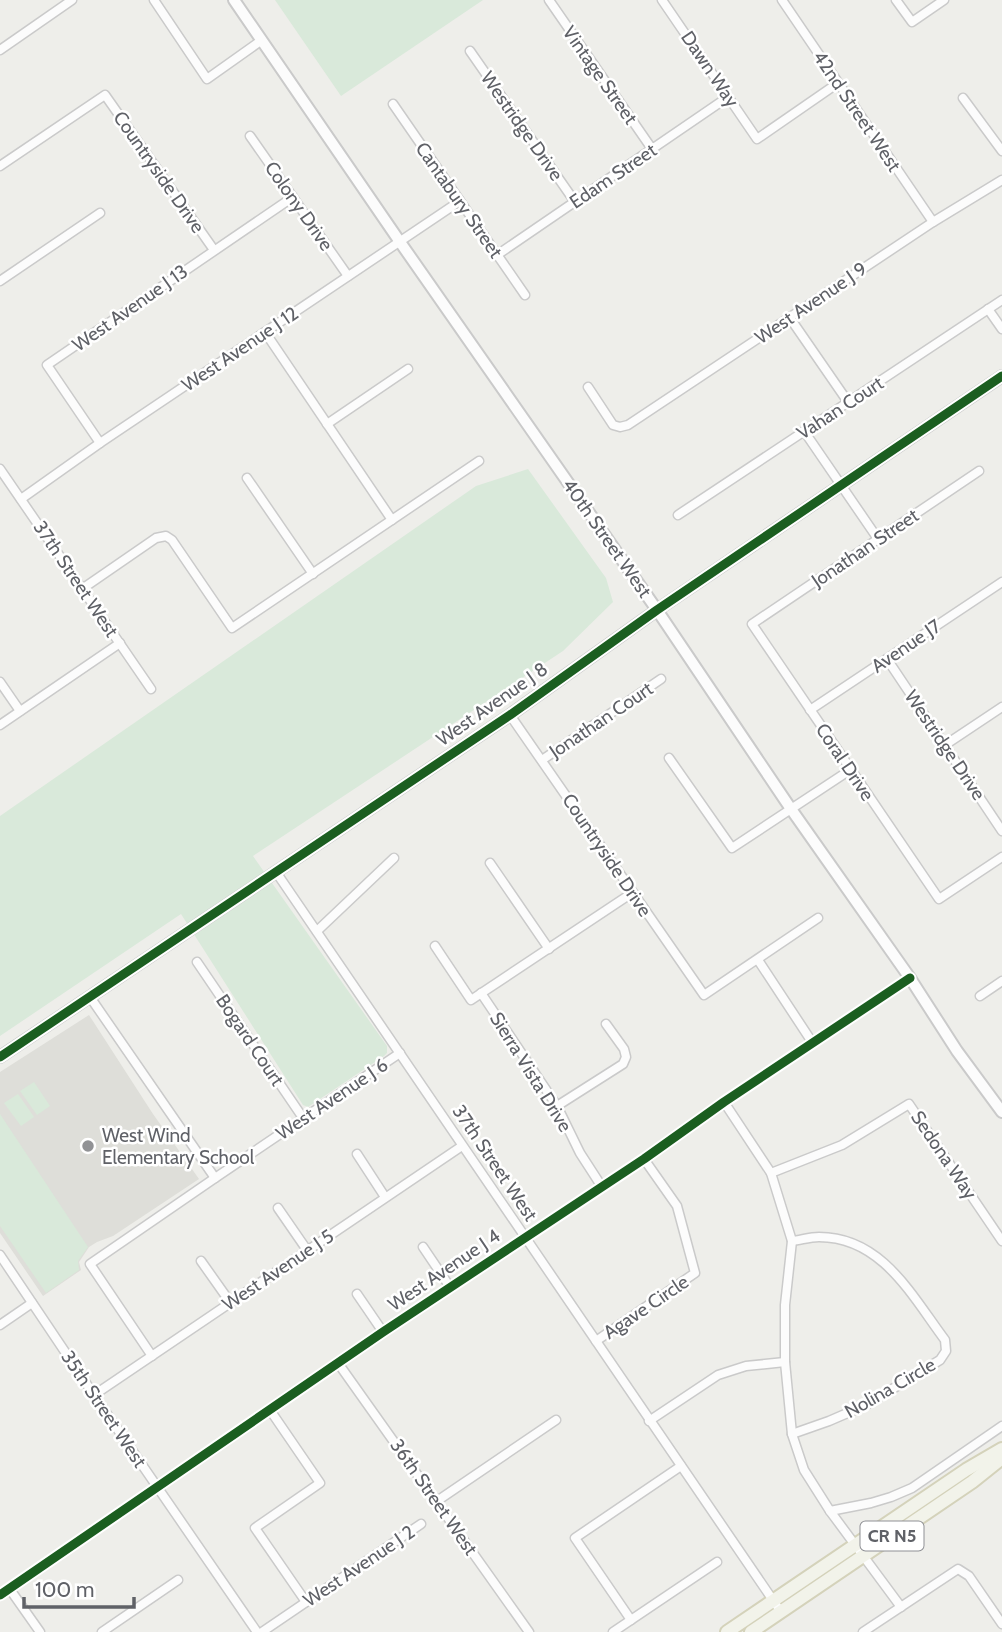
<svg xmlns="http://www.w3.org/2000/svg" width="1002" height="1632" font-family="Cabin,sans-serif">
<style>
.education{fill:#deded9}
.green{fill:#d9e9da}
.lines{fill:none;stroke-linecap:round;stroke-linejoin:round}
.street-casing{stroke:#cacaca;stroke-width:11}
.secondary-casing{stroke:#cacaca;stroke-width:14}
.primary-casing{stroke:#d4d2ba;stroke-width:16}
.street{stroke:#fcfcfc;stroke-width:8}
.secondary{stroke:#fcfcfc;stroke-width:10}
.primary{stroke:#f2f3ea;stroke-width:12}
.cycleway-casing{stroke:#fff;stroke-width:13}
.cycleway{stroke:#1b5e20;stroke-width:9}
.poi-dot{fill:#919295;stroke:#fff;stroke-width:2.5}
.labels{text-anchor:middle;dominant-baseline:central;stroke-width:5;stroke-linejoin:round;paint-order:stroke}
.shield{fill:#fff;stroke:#8f9095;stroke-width:2}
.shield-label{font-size:18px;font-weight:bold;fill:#5f6167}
.street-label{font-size:19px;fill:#5f6167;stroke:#fff}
.poi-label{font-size:19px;fill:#5f6167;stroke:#fff;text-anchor:start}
</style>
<rect width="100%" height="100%" fill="#eeeeea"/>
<polygon class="education" points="89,1015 153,1114 199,1179 113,1236 97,1242 89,1247 79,1262 81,1270 43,1296 0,1233 0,1072"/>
<g class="green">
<polygon points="275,0 483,0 341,96"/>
<polygon points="528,469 606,578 613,602 563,651 253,856 387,1046 387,1053 384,1056 308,1107 303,1105 181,914 0,1036 0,816 476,486"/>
<polygon points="34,1082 50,1106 37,1115 20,1091"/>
<polygon points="18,1094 34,1117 21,1126 4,1103"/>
<polygon points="0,1114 88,1247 78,1261 79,1270 46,1293 0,1226"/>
</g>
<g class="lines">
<g class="street-casing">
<g id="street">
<polyline points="154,0 207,79 262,40"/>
<polyline points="549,0 652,149"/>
<polyline points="662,0 757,139 838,83"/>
<polyline points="782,0 933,222"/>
<polyline points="896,0 912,22 944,0"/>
<polyline points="0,50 72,0"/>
<polyline points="470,51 575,202"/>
<polyline points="963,98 1002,151"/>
<polyline points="393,104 525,295"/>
<polyline points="250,136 348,276"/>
<polyline points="0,166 105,95 214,250"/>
<polyline points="497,255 728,97"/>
<polyline points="0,281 100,213"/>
<polyline points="988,309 1002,329"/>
<polyline points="790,318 848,402"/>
<polyline points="265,332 392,520"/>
<polyline points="588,387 613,425 620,427 628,425 933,222 1002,180"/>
<polyline points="327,424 408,369"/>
<polyline points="804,431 878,539"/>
<polyline points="100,443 47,365 293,197"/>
<polyline points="0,469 151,689"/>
<polyline points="979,471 752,624 939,899 1002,857"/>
<polyline points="247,478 313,574"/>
<polyline points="21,499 100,443 460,201"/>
<polyline points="678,515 1002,300"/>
<polyline points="82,589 156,538 166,536 172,540 232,628 479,461"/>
<polyline points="887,659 1002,831"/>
<polyline points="0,682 20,711"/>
<polyline points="810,710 1002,582"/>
<polyline points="510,715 704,995 818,918"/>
<polyline points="0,725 120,643"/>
<polyline points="945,745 1002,707"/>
<polyline points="669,758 732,848 850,770"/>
<polyline points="542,760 661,679"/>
<polyline points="490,863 549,949"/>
<polyline points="276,872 781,1612"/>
<polyline points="317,931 394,858"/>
<polyline points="435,946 471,1000 632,893"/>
<polyline points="758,960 812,1042"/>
<polyline points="197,962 303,1118"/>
<polyline points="481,993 557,1106 580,1153 602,1187"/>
<polyline points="980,996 1002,981"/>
<polyline points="90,997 215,1178"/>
<polyline points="724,1102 771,1173 792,1241 785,1305 785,1362 792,1434 804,1470 830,1511 901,1607"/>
<polyline points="557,1106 623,1064 626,1057 624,1049 606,1024"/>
<polyline points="357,1154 385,1197"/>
<polyline points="771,1173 842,1145 909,1104 1002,1241"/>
<polyline points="278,1208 307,1250"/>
<path d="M 792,1241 C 801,1240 810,1237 819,1237 C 882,1237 912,1296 945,1340 L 946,1351 L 940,1360 L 866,1405 L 829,1421 L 792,1434"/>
<polyline points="423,1247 450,1287"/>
<polyline points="0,1255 94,1395 257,1632"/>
<polyline points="201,1261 230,1302"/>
<polyline points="357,1294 383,1332"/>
<polyline points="0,1325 32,1303"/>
<polyline points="596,1341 695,1273 677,1206 644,1159"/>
<polyline points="152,1356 90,1264 215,1178 400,1053"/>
<polyline points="338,1363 529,1632"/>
<polyline points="94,1395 462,1146"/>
<polyline points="270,1410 320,1483 255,1528 306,1602"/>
<polyline points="649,1421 718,1375 746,1366 785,1362"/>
<polyline points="437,1501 556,1420"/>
<polyline points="830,1511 871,1503 891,1497 912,1488 1002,1426"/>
<polyline points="9,1588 40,1632"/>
<polyline points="0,1595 383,1332 644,1159 724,1102 910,978"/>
<polyline points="631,1620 575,1538 681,1466"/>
<polyline points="102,1632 178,1580"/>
<polyline points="262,1632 421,1524"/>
<polyline points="613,1632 717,1562"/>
<polyline points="863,1632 958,1569 969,1576 1002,1624"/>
</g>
</g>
<g class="secondary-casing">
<g id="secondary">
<polyline points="234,0 400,242 657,610 791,809 910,978 957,1051 1002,1112"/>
<polyline points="0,1057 510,715 657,610 1002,376"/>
</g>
</g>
<g class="primary-casing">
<g id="primary">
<polyline points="727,1632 966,1470 1002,1449"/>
<polyline points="751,1632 972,1482 1002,1458"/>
</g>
</g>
<use href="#street" class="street"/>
<use href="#secondary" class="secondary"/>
<use href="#primary" class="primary"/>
<g class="cycleway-casing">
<g id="cycleway">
<polyline points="0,1057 510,715 657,610 1002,376"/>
<polyline points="0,1595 383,1332 644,1159 724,1102 910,978"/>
</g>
</g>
<use href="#cycleway" class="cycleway"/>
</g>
<circle class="poi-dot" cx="88" cy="1146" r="7"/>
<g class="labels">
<rect class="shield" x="860.5" y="1521.5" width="63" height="29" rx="5"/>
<g class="shield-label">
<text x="892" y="1536">CR N5</text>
</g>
<g class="street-label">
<text transform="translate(710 69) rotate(56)">Dawn Way</text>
<text transform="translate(600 75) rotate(55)">Vintage Street</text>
<text transform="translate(857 111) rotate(56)">42nd Street West</text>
<text transform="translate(522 126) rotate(55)">Westridge Drive</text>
<text transform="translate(159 172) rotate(55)">Countryside Drive</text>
<text transform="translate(613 176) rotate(-34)">Edam Street</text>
<text transform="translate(459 200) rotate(55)">Cantabury Street</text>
<text transform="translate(299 206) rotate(55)">Colony Drive</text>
<text transform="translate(811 303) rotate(-34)">West Avenue J 9</text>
<text transform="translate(130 308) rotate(-35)">West Avenue J 13</text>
<text transform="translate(240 349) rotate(-34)">West Avenue J 12</text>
<text transform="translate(840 408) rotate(-33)">Vahan Court</text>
<text transform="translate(607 538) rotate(55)">40th Street West</text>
<text transform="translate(865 548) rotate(-34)">Jonathan Street</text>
<text transform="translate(76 579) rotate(56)">37th Street West</text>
<text transform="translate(906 646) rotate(-34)">Avenue J7</text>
<text transform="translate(492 704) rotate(-35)">West Avenue J 8</text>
<text transform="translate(601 720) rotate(-34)">Jonathan Court</text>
<text transform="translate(945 745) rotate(56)">Westridge Drive</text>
<text transform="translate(845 762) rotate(56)">Coral Drive</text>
<text transform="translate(607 855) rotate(56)">Countryside Drive</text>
<text transform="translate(250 1040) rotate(56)">Bogard Court</text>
<text transform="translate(531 1072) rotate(58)">Sierra Vista Drive</text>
<text transform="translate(332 1099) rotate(-34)">West Avenue J 6</text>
<text transform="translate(944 1155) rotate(56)">Sedona Way</text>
<text transform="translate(495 1163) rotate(56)">37th Street West</text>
<text transform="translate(278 1270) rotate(-34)">West Avenue J 5</text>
<text transform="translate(444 1270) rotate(-34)">West Avenue J 4</text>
<text transform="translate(646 1307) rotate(-34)">Agave Circle</text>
<text transform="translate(890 1388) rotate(-30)">Nolina Circle</text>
<text transform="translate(104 1409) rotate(56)">35th Street West</text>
<text transform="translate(434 1497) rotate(55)">36th Street West</text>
<text transform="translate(359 1566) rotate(-34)">West Avenue J 2</text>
</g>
<g class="poi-label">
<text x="102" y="1135">West Wind<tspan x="102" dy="22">Elementary School</tspan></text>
</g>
</g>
<path d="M24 1597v10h110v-10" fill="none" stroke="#5f6167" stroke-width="3.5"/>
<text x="35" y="1597" font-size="21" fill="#5f6167" stroke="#ffffff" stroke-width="5" paint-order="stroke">100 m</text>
</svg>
